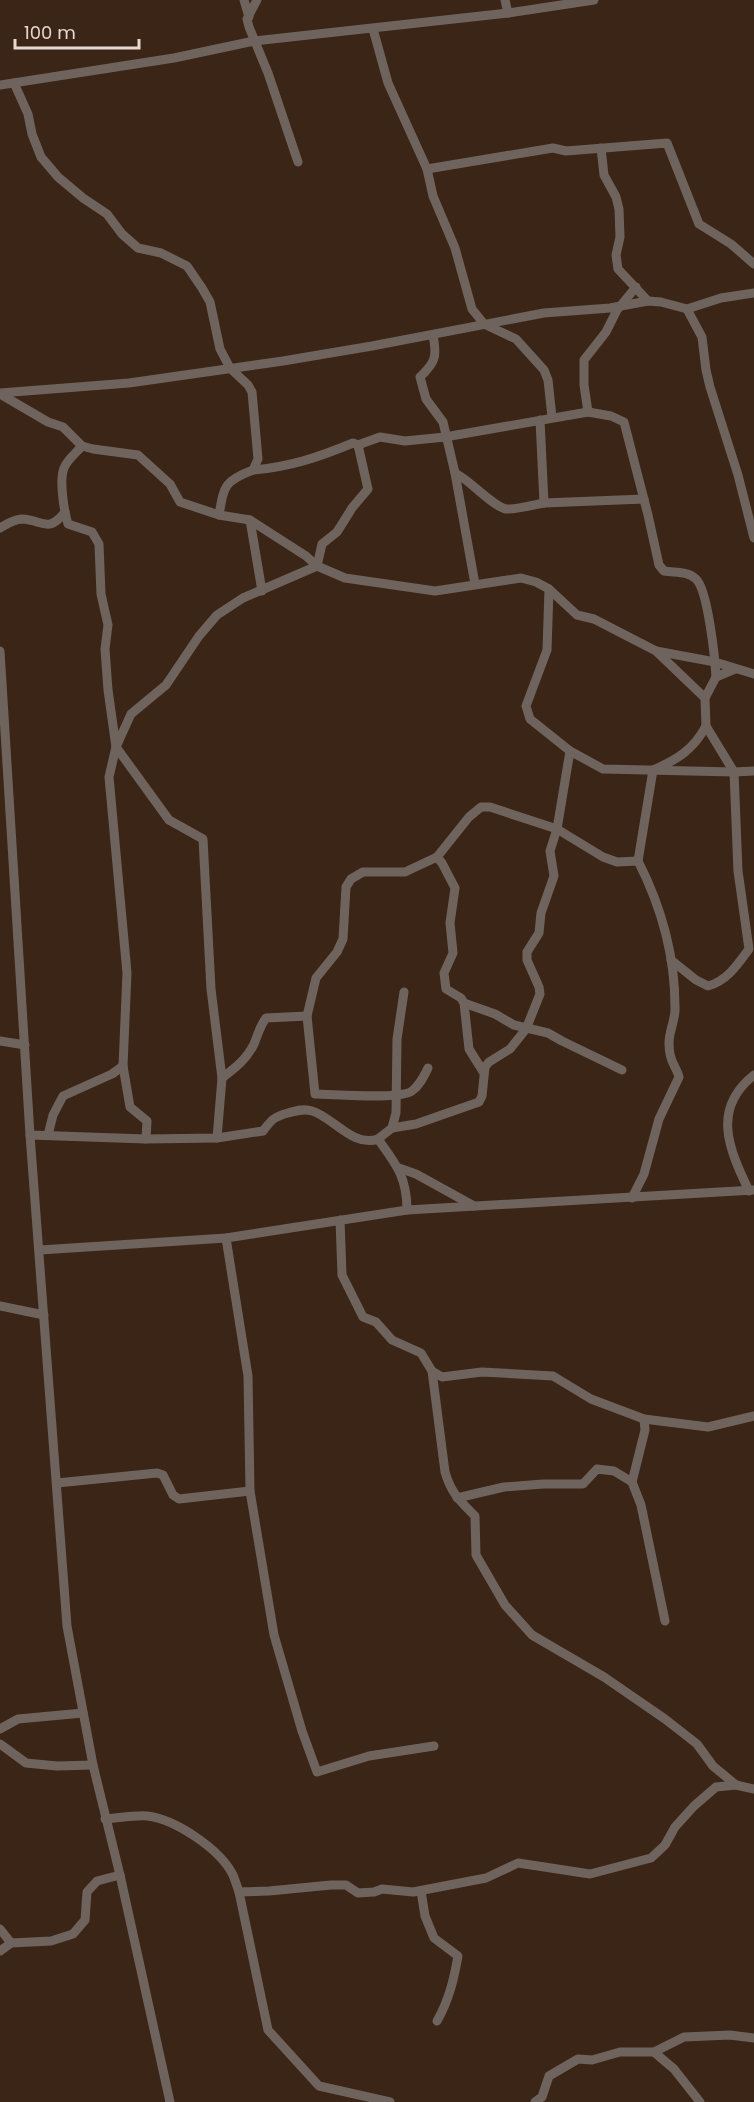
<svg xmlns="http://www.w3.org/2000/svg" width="754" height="2102" font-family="Poppins,sans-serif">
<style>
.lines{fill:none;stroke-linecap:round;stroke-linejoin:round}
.minor{stroke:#6f645d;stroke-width:9}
</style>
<rect width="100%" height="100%" fill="#3b2517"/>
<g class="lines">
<g class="minor">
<polyline points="244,0 249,17"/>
<polyline points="257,0 247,19 249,27 268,73 298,162"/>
<polyline points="505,0 508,13"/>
<polyline points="373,29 388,83 427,169 433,196 455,248 472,309 484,324 516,339 544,370 548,380 552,417"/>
<path d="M 14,83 L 28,114 L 32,134 L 41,157 L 58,177 L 83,198 L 107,214 L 122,234 L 138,248 L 161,253 L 187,266 L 202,288 L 210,302 L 220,349 L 230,368 L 248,385 L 252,392 L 258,459 L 253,470 C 224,481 224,486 219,515"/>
<polyline points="0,85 174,58 254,41 508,13 594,0"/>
<polyline points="601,148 604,175 616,197 619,209 620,237 616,255 618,269 648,301"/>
<polyline points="427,169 553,148 566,151 667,143 699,224 731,244 754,264"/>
<polyline points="687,309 702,337 706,370 710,387 738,475 754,538"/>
<path d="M 433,335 C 437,356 436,362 420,377 L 426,399 L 443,422 L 455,473 L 475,584"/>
<polyline points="0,393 129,383 283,361 372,346 544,313 610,308 648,301 661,302 687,309 721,298 754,293"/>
<polyline points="0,394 48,422 63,427 82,446 93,449 138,455 170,484 180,502 219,515 250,520 306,556 317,566 345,578 435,591 521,578 536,582 549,589 577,615 594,619 656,651 715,662 754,674"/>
<polyline points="588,412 584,385 584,360 606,332 617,310 636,287"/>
<path d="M 82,446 C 77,452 67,460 64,468 C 59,480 64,511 68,524 L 92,532 L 99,544 L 101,594 L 108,625 L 105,649 L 108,690 L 116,747 L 169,820 L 203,839 L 211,989 L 222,1078 L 217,1138"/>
<path d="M 253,470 C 290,467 319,457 353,443 L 358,445 L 380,437 L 405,441 L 445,437 L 588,412 L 611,416 L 624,422 L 648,515 L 659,565 L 664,571 C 675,573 688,571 696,579 C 708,590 715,659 716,677"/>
<path d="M 455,473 C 470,480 492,506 506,509 C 514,510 534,505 544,503 L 540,420"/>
<polyline points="544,503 644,499"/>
<polyline points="250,520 262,591"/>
<path d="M 0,528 C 7,524 14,519 22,519 C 43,520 48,534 65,512"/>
<polyline points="549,589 547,650 526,706 530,719 570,751 603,769 734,772 754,771"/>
<polyline points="0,651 30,1135 67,1626 93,1765 120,1875 170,2102"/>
<path d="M 656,651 L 705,698 L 706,726 L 734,772 L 738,871 L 749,949 C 738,964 727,981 708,986 L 696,980 L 671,960"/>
<polyline points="705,698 716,677 735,669"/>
<polyline points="437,857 442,863 455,888 450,923 453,953 444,973 446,989 461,998 464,1003 469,1049 484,1073"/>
<path d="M 638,861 L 653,770 C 677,760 694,749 706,726"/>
<polyline points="464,1003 495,1014 514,1025 548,1033 562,1041 622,1070"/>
<polyline points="0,1041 25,1045"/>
<path d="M 428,1068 C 424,1076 420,1085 412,1091 C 400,1100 333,1094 315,1094 L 307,1016 L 316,978 L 337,952 L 343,939 L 346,887 L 351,879 L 363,872 L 405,872 L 437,857 L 469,817 L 481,807 L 490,807 L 557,829 L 603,857 L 617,862 L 638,861 C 661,906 675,956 675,1007 C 676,1019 669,1030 669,1043 C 669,1050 670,1058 674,1065 C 676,1070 678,1072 679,1077 L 659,1119 L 644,1174 L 632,1198"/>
<path d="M 222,1078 C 235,1068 247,1059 254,1044 C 258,1034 260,1026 266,1018 L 307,1016"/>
<polyline points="392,1128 416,1124 479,1102 482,1096 485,1067 489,1062 510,1049 526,1029 540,994 539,987 527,960 527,952 539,933 541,913 554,876 550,851 557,829 570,751"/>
<path d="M 30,1135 L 146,1139 L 217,1138 L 263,1131 C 272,1119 274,1117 288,1113 C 295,1111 304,1108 312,1111 C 333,1117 353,1148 378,1139 C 396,1164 407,1177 407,1210"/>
<polyline points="48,1135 53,1115 63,1096 112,1074 123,1066"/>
<polyline points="146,1139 147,1121 130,1107 123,1066 127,973 109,777 116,747 131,714 166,685 199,636 217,615 243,598 317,566 322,544 337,532 352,508 368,489 358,445"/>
<polyline points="378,1139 392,1128 396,1113 397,1039 404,992"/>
<polyline points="399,1168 416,1174 474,1206"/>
<path d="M 749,1191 C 729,1149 711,1109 754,1075"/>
<polyline points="340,1220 342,1275 363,1317 376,1322 392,1340 421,1353 432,1371 442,1377 482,1372 553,1376 591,1399 644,1419 708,1427 754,1416"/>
<polyline points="226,1238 248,1376 250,1491 274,1635 302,1731 317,1772 369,1756 434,1746"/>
<polyline points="40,1250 226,1238 407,1210 754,1190"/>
<polyline points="0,1306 44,1315"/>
<path d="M 432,1371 L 445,1472 C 451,1493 460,1501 475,1516 L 476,1555 L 505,1605 L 532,1635 L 604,1677 L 665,1719 L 697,1744 L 713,1766 L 736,1785"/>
<polyline points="644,1419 645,1430 632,1482 641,1505 665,1621"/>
<polyline points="57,1483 157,1473 163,1475 173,1495 179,1499 250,1491"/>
<polyline points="457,1498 504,1487 543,1484 583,1484 597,1469 614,1471 632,1482"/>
<polyline points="0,1729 18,1719 83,1713"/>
<polyline points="0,1744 26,1763 57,1766 93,1765"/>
<path d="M 105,1819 C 119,1818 134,1815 147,1816 C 175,1819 220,1849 233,1875 C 235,1880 237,1886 239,1892 L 269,1891 L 331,1885 L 346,1885 L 358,1893 L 374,1892 L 382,1889 L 413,1892 L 486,1878 L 518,1863 L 590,1874 L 651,1858 L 665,1845 L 675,1827 L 694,1806 L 716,1787 L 736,1785 L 754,1789"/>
<path d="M 421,1891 L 425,1916 L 434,1938 L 458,1956 C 454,1979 449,2000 437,2021"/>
<polyline points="239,1892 268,2030 319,2086 390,2102"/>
<polyline points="0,1929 11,1943"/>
<polyline points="0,1951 11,1943 51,1941 73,1934 85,1920 87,1892 97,1881 120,1875"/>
<polyline points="654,2052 674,2069 700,2102"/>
<polyline points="535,2102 542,2097 549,2076 578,2059 592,2060 620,2052 654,2052 684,2037 730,2035 754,2038"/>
</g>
</g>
<path d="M15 39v9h124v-9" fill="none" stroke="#e7d9d0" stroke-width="3"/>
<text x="24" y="39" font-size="18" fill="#e7d9d0" stroke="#3b2517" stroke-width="4.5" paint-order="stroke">100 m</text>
</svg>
